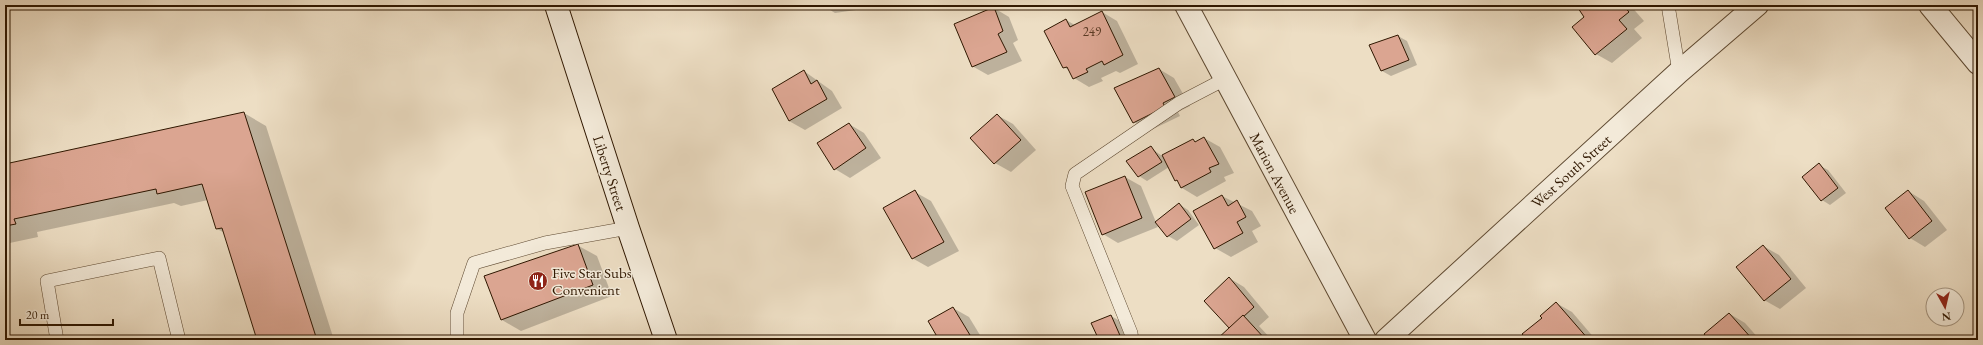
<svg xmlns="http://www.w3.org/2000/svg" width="1983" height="345" font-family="'EB Garamond',serif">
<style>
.shadow{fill:#0003}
.building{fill:#dba591;stroke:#2f1700}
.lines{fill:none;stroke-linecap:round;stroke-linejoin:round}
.lane-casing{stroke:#5e4931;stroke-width:14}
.street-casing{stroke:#5e4931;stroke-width:24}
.secondary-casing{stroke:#2f1700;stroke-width:24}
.lane{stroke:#f3ead9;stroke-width:13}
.street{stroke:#f3ead9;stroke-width:22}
.secondary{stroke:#f3ead9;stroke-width:22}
.labels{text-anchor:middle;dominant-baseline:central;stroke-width:3;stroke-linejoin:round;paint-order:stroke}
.number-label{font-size:13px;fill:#5a3a24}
.street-label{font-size:15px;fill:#2f1700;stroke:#f3ead9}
.poi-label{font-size:15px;fill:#2f1700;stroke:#f3ead9;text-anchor:start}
</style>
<rect width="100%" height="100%" fill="#eddec4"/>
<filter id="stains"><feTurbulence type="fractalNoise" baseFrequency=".005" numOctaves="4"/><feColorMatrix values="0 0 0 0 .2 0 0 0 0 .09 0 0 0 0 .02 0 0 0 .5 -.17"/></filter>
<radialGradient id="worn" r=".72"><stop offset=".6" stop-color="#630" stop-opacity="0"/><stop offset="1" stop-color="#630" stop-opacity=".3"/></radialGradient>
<g class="shadow">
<polygon points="822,5 862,5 863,9 835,13"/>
<polygon points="1374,5 1389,5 1380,8"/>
<polygon points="1577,5 1630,5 1644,21 1634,29 1642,38 1612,63 1596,54 1585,18 1576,6"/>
<polygon points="994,8 1009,17 1018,40 1013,43 1022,61 988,75 972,66"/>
<polygon points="1102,12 1117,21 1138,64 1120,73 1116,71 1101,78 1103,81 1089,87 1074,78 1070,71 1064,67 1066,20 1075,25"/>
<polygon points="1398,36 1407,41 1417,65 1391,76 1382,71 1370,46"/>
<polygon points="1159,69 1174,78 1190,106 1178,112 1180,116 1149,131 1134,122"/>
<polygon points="804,71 832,91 842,108 805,130 789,121"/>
<polygon points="244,113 266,126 334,340 258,340 225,233 217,229 208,200 181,206 174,203 37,232 38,237 5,244 5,165"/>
<polygon points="997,115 1013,124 1036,150 1011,172 995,163 972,138"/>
<polygon points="849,124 864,133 881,158 850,178 835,169"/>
<polygon points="1204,138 1220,147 1234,173 1224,177 1226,181 1197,197 1182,188 1169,167 1147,181 1139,176 1151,148 1162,156 1193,141 1196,142"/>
<polygon points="1819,165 1828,170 1846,193 1830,205 1822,200"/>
<polygon points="1125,177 1141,186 1158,227 1118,243 1103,234"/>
<polygon points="1908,191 1924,201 1947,230 1925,247 1910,238"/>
<polygon points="915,192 931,201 959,251 928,267 912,258"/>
<polygon points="1222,196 1252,211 1261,226 1252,231 1258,242 1231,257 1215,248"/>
<polygon points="1179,204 1188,210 1199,225 1177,241 1168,236"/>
<polygon points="577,245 597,256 612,296 521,331 502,320 486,277"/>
<polygon points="1763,246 1779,255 1806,288 1780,309 1764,300"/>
<polygon points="1229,278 1244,287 1269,317 1259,326 1272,340 1218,340 1230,328"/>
<polygon points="1556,303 1572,312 1596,340 1529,340"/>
<polygon points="953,308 969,317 983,340 940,340"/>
<polygon points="1730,314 1745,323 1760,340 1710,340"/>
<polygon points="1111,316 1120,321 1128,340 1100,340"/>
</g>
<g class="building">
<polygon points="1576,5 1623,5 1629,12 1619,20 1627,29 1595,55 1572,27 1584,17"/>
<polygon points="994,7 1003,31 998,34 1007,52 972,67 954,24"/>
<polygon points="1102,11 1123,55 1104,65 1102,61 1086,69 1088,72 1073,79 1067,67 1063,68 1044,31 1066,19 1070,27"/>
<polygon points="1398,35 1409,60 1381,71 1369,45"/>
<polygon points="1159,68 1175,97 1163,103 1165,107 1133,123 1114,88"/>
<polygon points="804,70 811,84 817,80 827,99 789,121 772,89"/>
<polygon points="244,112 317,340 257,340 222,228 216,229 202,184 157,194 156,189 14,219 16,224 5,226 5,164"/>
<polygon points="997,114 1021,140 994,164 970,138"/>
<polygon points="849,123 866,148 834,170 817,143"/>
<polygon points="1204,137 1219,164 1209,168 1211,172 1181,188 1177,180 1175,181 1162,155 1193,139 1195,142"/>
<polygon points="1151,146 1162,162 1138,177 1126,161"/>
<polygon points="1819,163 1838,188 1821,201 1802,177"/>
<polygon points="1125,176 1142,218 1102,235 1085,192"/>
<polygon points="915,190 944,242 912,259 883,208"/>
<polygon points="1908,190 1932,221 1909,239 1885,208"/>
<polygon points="1222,195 1228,206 1237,200 1246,217 1237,222 1243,233 1214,249 1193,211"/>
<polygon points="1179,203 1191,219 1167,237 1155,222"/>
<polygon points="578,244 593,285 501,320 484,276"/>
<polygon points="1763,245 1791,279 1764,301 1736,267"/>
<polygon points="1229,277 1254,307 1230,329 1204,301"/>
<polygon points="1556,302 1589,340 1527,340 1522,334 1542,318 1540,316"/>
<polygon points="953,307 973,340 939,340 928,321"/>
<polygon points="1729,313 1753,340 1708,340 1704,334"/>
<polygon points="1111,315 1122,340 1099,340 1091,323"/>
<polygon points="1243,315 1266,340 1216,340"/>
</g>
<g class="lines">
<g class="lane-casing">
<g id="lane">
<polyline points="1668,5 1679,72"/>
<polyline points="57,340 47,281 159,258 179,340"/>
<polyline points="457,340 457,313 474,263 545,243 628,228"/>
<polyline points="1132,340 1131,333 1072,186 1075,174 1179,103 1225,79"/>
</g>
</g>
<g class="street-casing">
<g id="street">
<polyline points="1186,5 1365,340"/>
<polyline points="1930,5 1978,63"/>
<polyline points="1386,340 1679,72 1757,5"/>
</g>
</g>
<g class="secondary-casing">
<polyline id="secondary" points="556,5 628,228 666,340"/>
</g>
<use href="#lane" class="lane"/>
<use href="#street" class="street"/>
<use href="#secondary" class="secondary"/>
</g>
<defs>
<g id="restaurant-disc" transform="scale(1)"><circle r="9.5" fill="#8f2418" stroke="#f3ead9"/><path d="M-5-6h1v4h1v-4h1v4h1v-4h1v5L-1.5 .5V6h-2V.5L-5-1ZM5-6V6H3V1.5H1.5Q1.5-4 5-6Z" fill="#fff"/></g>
</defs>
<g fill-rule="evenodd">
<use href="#restaurant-disc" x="538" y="281"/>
</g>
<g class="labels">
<g class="number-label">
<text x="1092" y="31">249</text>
</g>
<g class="street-label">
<text transform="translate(1571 171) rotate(-42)">West South Street</text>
<text transform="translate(610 173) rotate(72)">Liberty Street</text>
<text transform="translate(1275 173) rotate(62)">Marion Avenue</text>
</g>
<g class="poi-label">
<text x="552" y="272">Five Star Subs<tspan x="552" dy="17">Convenient</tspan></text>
</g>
</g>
<rect width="1983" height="345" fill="none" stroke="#eddec4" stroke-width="20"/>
<rect x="6" y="6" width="1971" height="333" fill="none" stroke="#2f1700" stroke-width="2"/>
<rect x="10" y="10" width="1963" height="325" fill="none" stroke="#2f1700"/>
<g transform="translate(1945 307) rotate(172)"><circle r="19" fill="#f3ead9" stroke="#a59682"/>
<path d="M0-3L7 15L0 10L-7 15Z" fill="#8f2418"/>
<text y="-6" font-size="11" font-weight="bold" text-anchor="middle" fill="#2f1700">N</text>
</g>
<path d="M20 319v6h93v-6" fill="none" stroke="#2f1700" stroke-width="2"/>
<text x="26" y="319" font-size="12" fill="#2f1700" stroke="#f3ead9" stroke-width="3" paint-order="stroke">20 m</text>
<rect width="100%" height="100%" filter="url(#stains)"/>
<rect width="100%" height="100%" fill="url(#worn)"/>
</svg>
